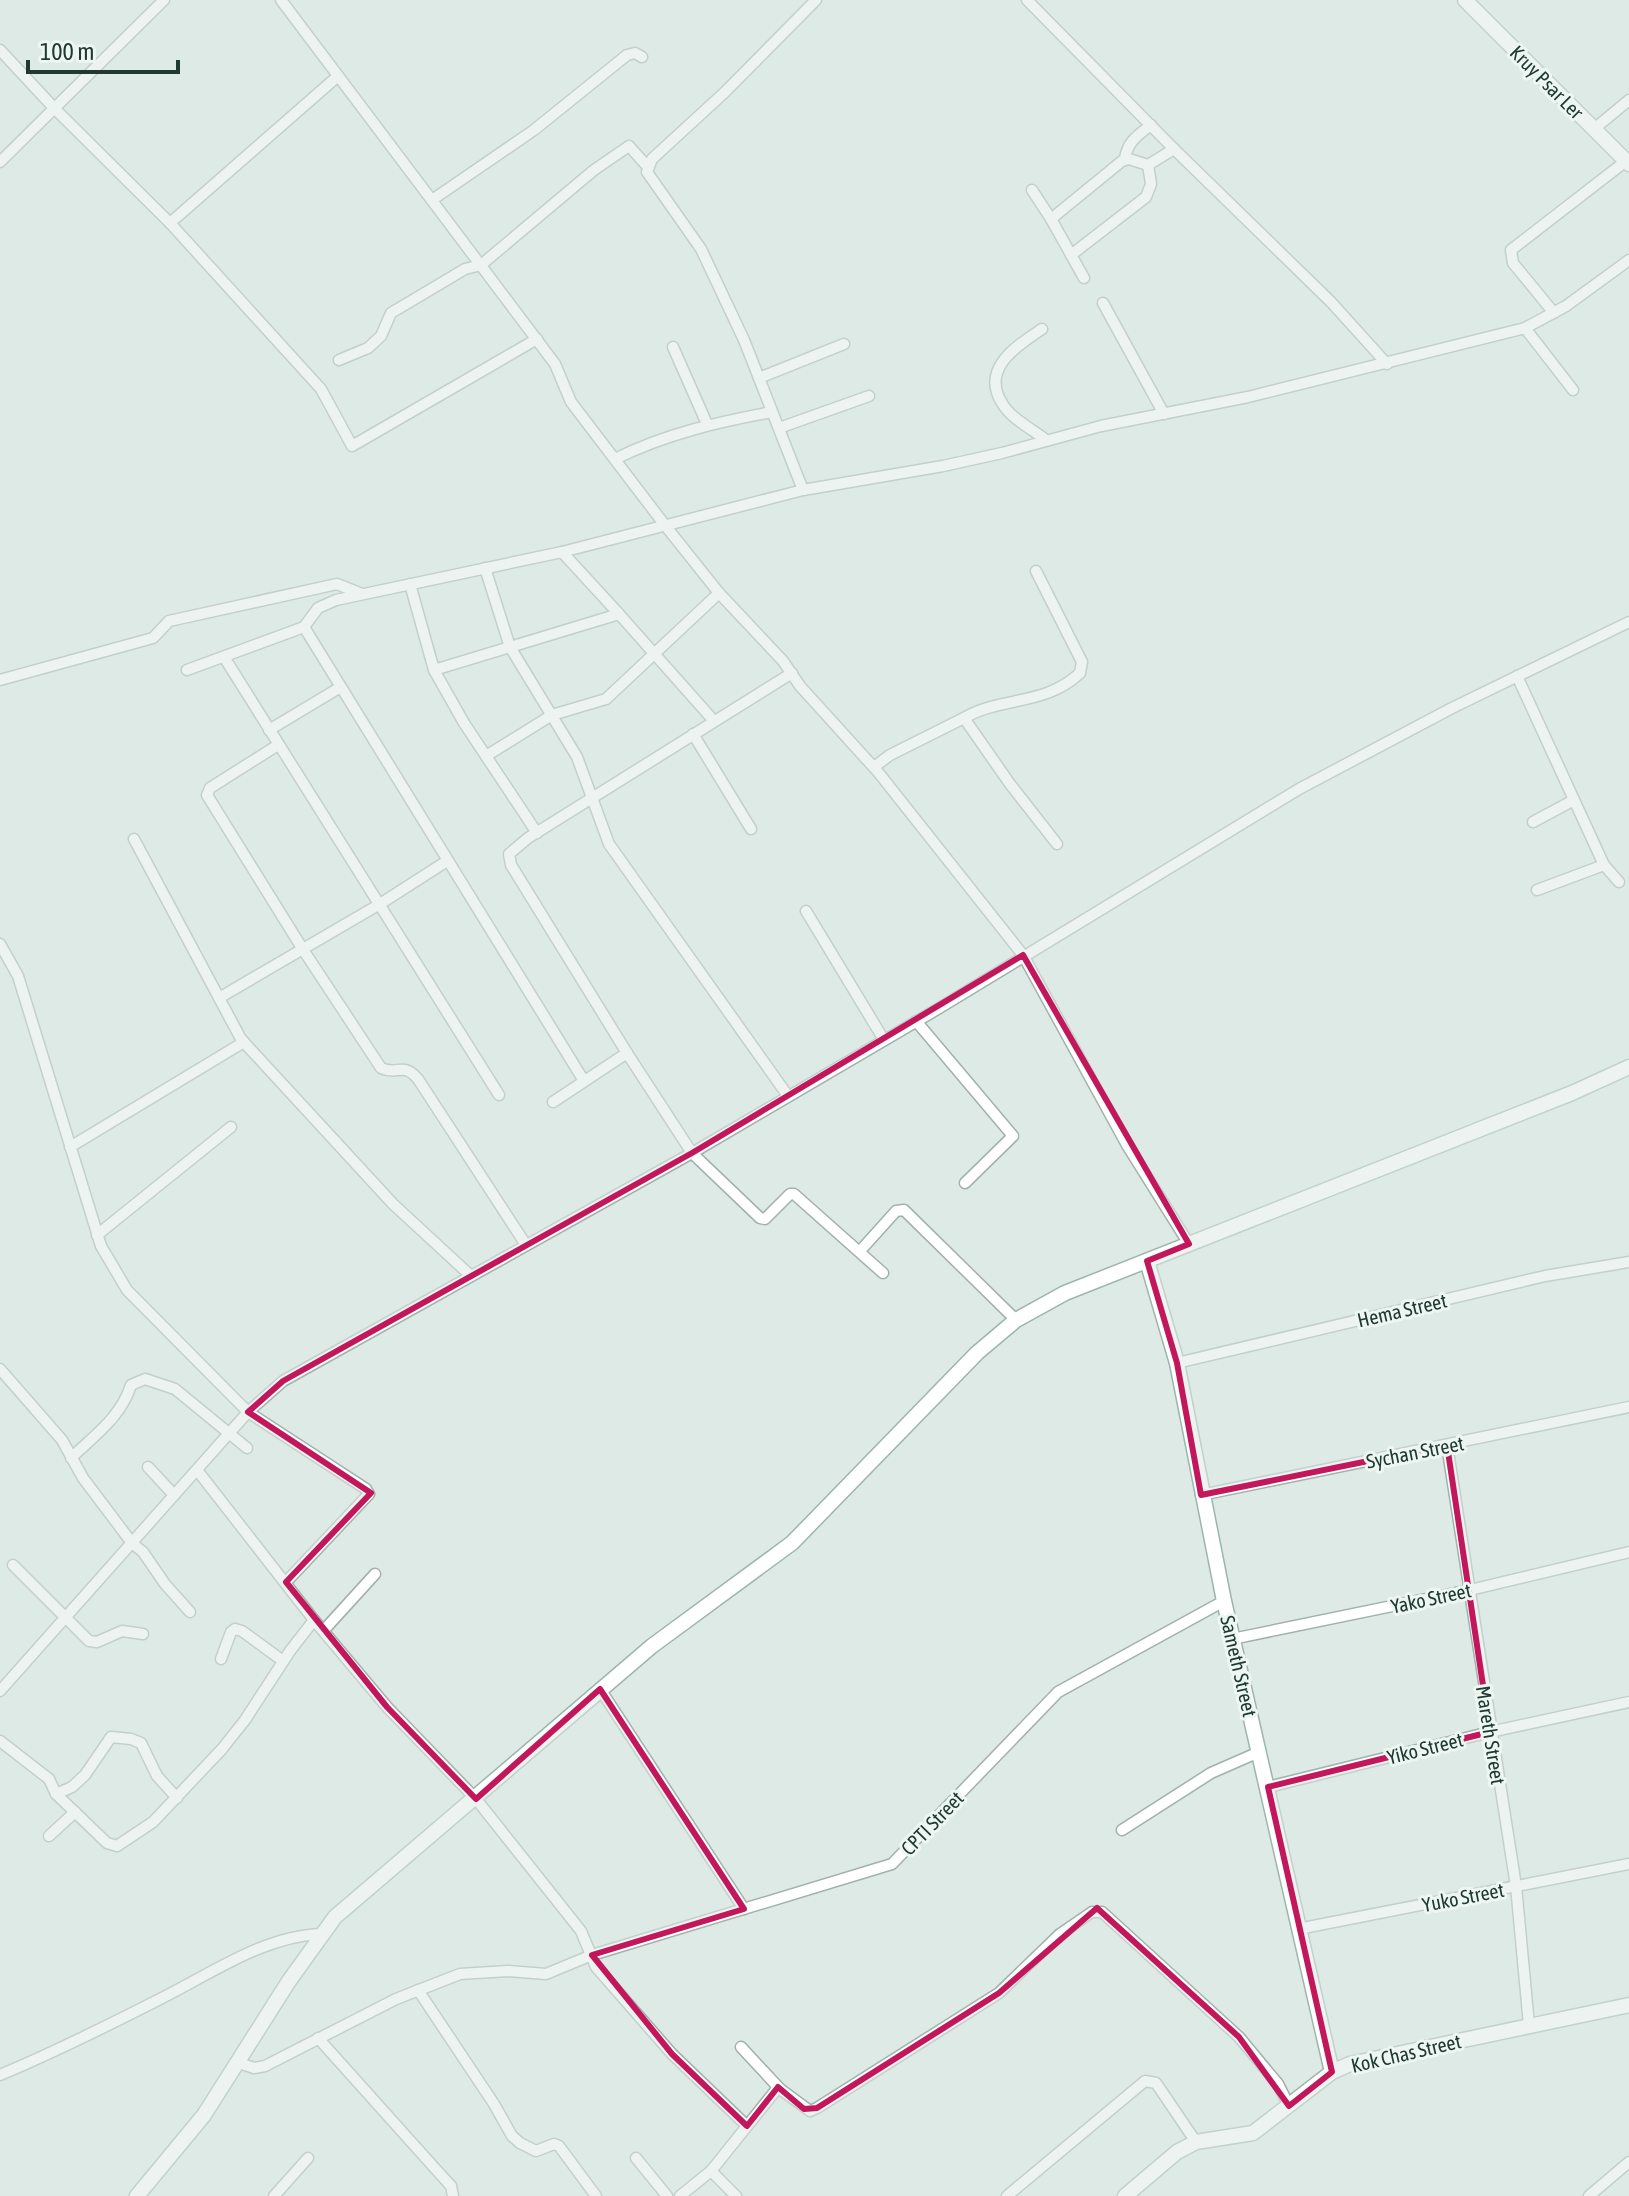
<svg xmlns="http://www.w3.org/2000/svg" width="1629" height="2196" font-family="'Asap Condensed',sans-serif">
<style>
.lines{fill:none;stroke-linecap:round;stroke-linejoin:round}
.street-casing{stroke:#a1b1ac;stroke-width:13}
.secondary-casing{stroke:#9db5ad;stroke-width:17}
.street{stroke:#fff;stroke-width:10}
.secondary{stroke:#fff;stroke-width:14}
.marked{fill:none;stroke:#c2185b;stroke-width:6;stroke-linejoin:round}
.labels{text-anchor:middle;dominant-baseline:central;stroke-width:6;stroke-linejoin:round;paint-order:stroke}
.street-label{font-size:20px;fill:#203933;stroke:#eef6f2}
</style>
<rect width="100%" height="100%" fill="#deeae5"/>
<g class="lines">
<g class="street-casing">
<g id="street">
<polyline points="281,0 555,364 571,402 664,524 719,593 783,661 800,686 878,772 1023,955 1127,1145 1189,1244"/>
<polyline points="1027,0 1174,149 1331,302 1387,364"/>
<polyline points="0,50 55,109 170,223 321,389 352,446 537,339"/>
<polyline points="1594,129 1629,100"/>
<path d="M 1125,159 C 1127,142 1138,135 1151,125"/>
<polyline points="0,162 164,0"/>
<polyline points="1032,190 1051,219"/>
<polyline points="432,200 534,130 627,55 635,53 642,57"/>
<polyline points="170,223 338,76"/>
<polyline points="1071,255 1146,197 1151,184 1148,165"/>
<polyline points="1084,278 1051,219 1122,161 1129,159 1148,165 1174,149"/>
<polyline points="1103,303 1164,414"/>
<polyline points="1554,313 1513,263 1511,250 1626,161"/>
<polyline points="1525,328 1573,390"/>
<path d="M 1042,329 C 1018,345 980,368 1002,403 C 1010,418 1032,429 1046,440"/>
<polyline points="673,347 707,424"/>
<polyline points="339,360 368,348 381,336 391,313 465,269 481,265 594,170 629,146 647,166"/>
<polyline points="759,378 844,344"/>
<polyline points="779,428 869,396"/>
<path d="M 615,459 C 665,434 718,422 772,412"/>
<polyline points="803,490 744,340 701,249 647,172 652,159 725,92 816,0"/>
<polyline points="485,568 510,647 577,757 609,844 788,1096"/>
<polyline points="410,584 434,670 464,723 537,833"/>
<polyline points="619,614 714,721"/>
<polyline points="304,627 584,1081"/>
<polyline points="224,657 499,1095"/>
<polyline points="187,670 304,627 318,608 336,600 562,552 803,490 943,466 1002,453 1101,426 1248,397 1525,328 1566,306 1629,260"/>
<polyline points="434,670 619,614 562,552"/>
<polyline points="1517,676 1604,865 1619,882"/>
<polyline points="0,680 153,638 169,621 337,584 362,594"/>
<path d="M 964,718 C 1002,696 1045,706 1080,673 L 1082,662 L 1036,571"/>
<polyline points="269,730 339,688"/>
<polyline points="693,734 751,829"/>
<path d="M 278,745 L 210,788 L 207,795 L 302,948 L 381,1068 C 398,1076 402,1061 418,1079 L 526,1245"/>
<polyline points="486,756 552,715 606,699 719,593"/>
<polyline points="874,767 890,755 964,718 1010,784 1057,844"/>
<polyline points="1533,822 1574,800"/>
<polyline points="134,839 241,1039 393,1204 471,1276"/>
<polyline points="1537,890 1604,865"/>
<polyline points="806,911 884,1040"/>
<polyline points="0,944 18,976 101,1246 127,1290 248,1412 366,1489 369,1494 286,1582"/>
<polyline points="219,998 380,904 447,861"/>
<polyline points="916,1021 1013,1136 965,1183"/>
<polyline points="627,1053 511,865 509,854 528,838 792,673"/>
<polyline points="553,1102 627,1053 692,1153 760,1218 765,1219 790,1194 794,1194 883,1273"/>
<polyline points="70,1147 244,1042"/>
<polyline points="97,1235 231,1127"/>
<polyline points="860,1251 896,1211 904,1210 1016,1320"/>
<polyline points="1177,1363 1545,1276 1629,1262"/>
<polyline points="0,1369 62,1440 83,1478 132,1543 143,1552 165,1584 190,1612"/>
<polyline points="1447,1445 1516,1886 1529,2025"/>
<path d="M 71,1458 C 95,1435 121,1417 131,1385 L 145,1379 L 175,1389 L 247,1448"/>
<polyline points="148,1467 174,1495"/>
<polyline points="197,1470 314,1620 387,1707 476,1799 581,1931 596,1967 672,2054 747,2126"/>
<polyline points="1201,1495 1629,1407"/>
<polyline points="13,1565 89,1641 97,1642 122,1631 143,1634"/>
<polyline points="324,1630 375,1574"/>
<polyline points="1232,1639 1470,1590 1629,1552"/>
<polyline points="221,1659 231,1632 235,1629 242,1631 283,1661"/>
<polyline points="600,1689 744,1909"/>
<polyline points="0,1691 248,1412 283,1381 692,1153 941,1007 1299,789 1452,708 1629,622"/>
<polyline points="0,1741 49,1779 56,1794 107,1843 117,1846 153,1822 222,1749 245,1720 290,1651 314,1620"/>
<polyline points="1268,1787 1490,1732 1629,1702"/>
<polyline points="56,1794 72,1787 85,1775 111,1737 131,1739 141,1743 157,1776 177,1798"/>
<polyline points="1122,1830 1211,1773 1259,1752"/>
<polyline points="49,1836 75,1812"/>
<polyline points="1298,1929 1629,1864"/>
<polyline points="418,1990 494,2104 512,2136 520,2143 536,2151 554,2144 559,2146 596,2196"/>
<polyline points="318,2038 440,2174 451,2186 453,2196"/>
<polyline points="741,2047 780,2089"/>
<polyline points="239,2063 254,2068 265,2066 396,1999 460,1974 508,1971 546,1974 592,1955 892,1864 1058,1692 1224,1601"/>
<path d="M 0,2075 C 55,2052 109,2025 162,1998 C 212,1973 264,1936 321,1934"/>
<polyline points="636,2158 667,2196"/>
<polyline points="711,2171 736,2196"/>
<polyline points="274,2196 308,2158"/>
<polyline points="680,2196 711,2171 776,2090 780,2089 810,2111 817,2108 999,1993 1060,1934 1092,1912 1102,1912 1239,2037 1278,2084 1289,2106"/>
<polyline points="1007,2196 1145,2081 1156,2083 1196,2142"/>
<polyline points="1589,2196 1629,2162"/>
</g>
</g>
<g class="secondary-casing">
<g id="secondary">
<polyline points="1465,0 1629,164"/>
<polyline points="1147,1261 1177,1363 1224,1601 1332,2072"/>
<polyline points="137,2196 204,2115 289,1981 335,1917 652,1646 792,1543 977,1353 1016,1320 1065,1293 1572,1093 1629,1067"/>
<polyline points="1125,2196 1177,2152 1196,2142 1253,2133 1332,2072 1350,2064 1629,2005"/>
</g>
</g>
<use href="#street" class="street"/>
<use href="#secondary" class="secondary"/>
</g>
<path d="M0 0H1629V2196H0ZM 1023,955 L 1189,1244 L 1147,1261 L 1177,1363 L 1201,1495 L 1447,1445 L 1490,1732 L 1268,1787 L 1332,2072 L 1289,2106 L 1239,2037 L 1097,1908 L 999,1993 L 817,2108 L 804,2109 L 778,2087 L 747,2126 L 672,2054 L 592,1955 L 744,1909 L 600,1689 L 476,1799 L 387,1707 L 286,1582 L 371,1493 L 248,1412 L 283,1381 L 692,1153 Z" fill="#deeae5" fill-opacity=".55" fill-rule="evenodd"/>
<path class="marked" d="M 1023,955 L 1189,1244 L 1147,1261 L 1177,1363 L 1201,1495 L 1447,1445 L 1490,1732 L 1268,1787 L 1332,2072 L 1289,2106 L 1239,2037 L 1097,1908 L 999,1993 L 817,2108 L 804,2109 L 778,2087 L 747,2126 L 672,2054 L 592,1955 L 744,1909 L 600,1689 L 476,1799 L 387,1707 L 286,1582 L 371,1493 L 248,1412 L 283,1381 L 692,1153 Z"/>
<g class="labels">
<g class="street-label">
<text transform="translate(1547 82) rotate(45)">Kruy Psar Ler</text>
<text transform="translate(1402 1310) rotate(-13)">Hema Street</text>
<text transform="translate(1415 1452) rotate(-11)">Sychan Street</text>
<text transform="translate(1431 1598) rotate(-12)">Yako Street</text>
<text transform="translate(1239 1666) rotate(77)">Sameth Street</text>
<text transform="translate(1491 1735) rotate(81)">Mareth Street</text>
<text transform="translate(1425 1748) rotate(-14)">Yiko Street</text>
<text transform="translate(932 1823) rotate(-46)">CPTI Street</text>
<text transform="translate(1463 1897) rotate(-11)">Yuko Street</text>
<text transform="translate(1406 2053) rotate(-13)">Kok Chas Street</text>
</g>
</g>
<path d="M28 60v12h150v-12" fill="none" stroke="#203933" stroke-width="4"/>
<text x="40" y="60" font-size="24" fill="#203933" stroke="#eef6f2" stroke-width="6" paint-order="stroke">100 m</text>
</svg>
